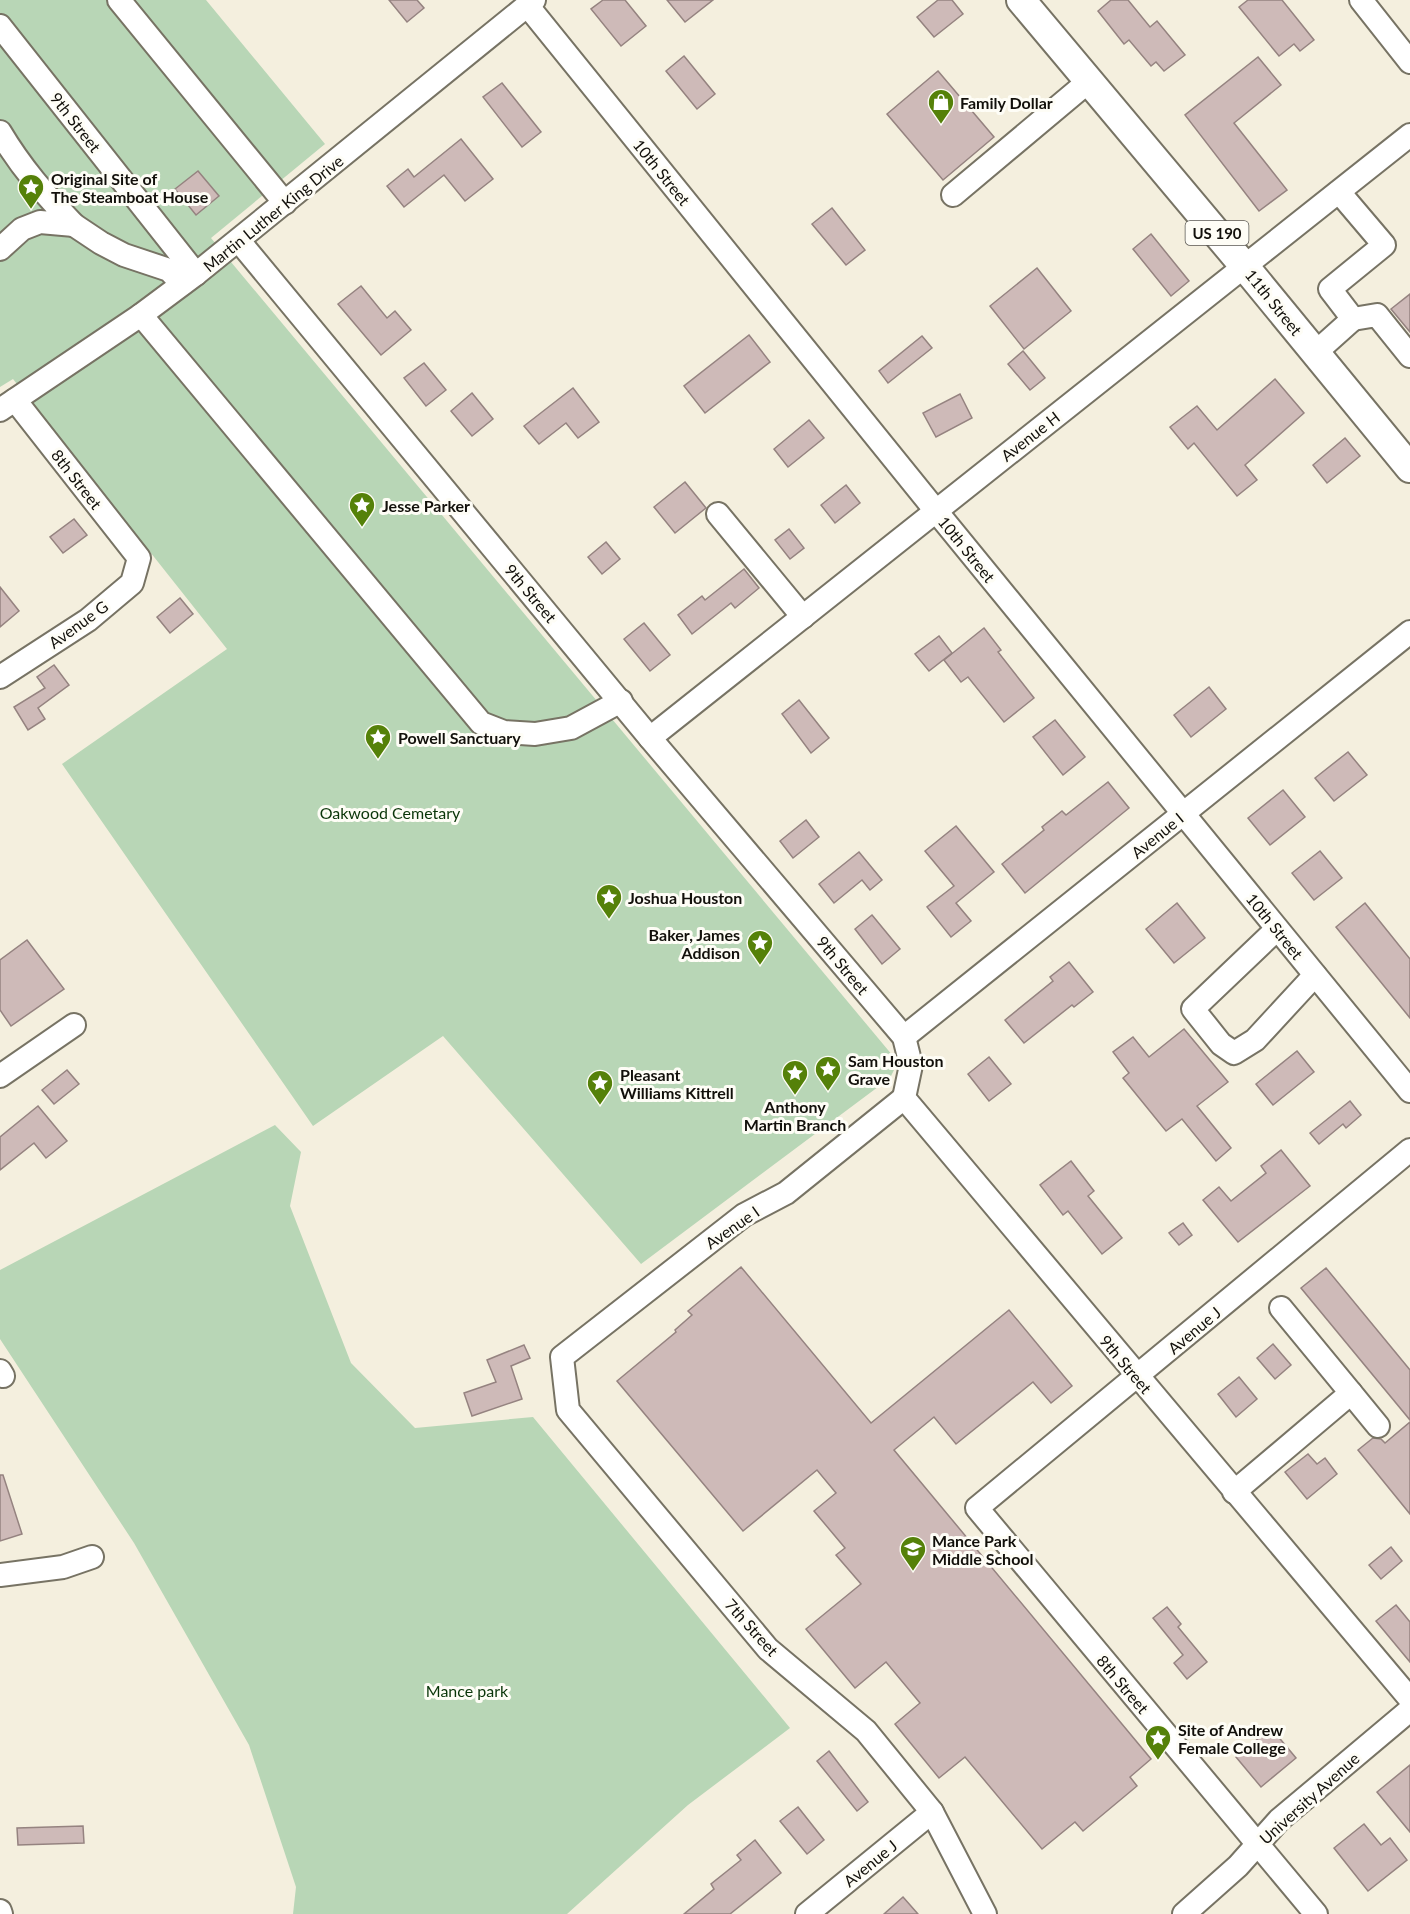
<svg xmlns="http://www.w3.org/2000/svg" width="1410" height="1914" font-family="Lato,sans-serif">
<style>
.green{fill:#b8d6b6}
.building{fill:#cebab8;stroke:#958380;stroke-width:1.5}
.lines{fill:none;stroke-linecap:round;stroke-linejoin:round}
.minor-casing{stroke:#777364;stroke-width:26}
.major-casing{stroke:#777364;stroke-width:32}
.minor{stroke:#fff;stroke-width:22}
.major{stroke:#fff;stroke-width:28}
.labels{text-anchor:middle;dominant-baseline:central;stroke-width:6;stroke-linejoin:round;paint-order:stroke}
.shield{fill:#fefdf6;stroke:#595752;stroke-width:1.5}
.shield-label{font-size:15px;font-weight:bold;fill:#12100b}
.poi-label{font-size:16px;font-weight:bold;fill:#12100b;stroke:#fefdf6;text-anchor:start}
.street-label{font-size:16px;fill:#12100b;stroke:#fefdf6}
.park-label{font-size:16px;fill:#093508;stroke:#fefdf6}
</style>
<rect width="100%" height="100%" fill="#f4efde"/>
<g class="green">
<polygon points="0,0 206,0 325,144 211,238 898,1062 890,1078 641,1264 443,1036 313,1126 62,764 227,649 13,379 0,387"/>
<polygon points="275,1125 301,1152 290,1206 351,1363 415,1428 533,1417 790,1728 688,1805 567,1914 293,1914 296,1887 249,1745 134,1543 0,1339 0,1270"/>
</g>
<g class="building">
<polygon points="389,0 417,0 424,8 407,22"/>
<polygon points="603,0 625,0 646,26 621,46 591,9"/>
<polygon points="667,0 713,0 685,22"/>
<polygon points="938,0 952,0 963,14 934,37 917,17"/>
<polygon points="1111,0 1128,0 1150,27 1157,21 1185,55 1164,71 1156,62 1151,66 1129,40 1124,44 1098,11"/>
<polygon points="1248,0 1282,0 1314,40 1300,51 1294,44 1279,56 1239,7"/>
<polygon points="684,56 715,94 697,109 666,71"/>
<polygon points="1258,57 1281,85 1234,123 1287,190 1259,211 1185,115"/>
<polygon points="938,71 994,137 943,180 887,114"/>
<polygon points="502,83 541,132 522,147 483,97"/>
<polygon points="461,139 493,179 465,201 444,175 404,207 387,186 408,169 414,177"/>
<polygon points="198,171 219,196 196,215 175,189"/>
<polygon points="832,208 865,250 846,265 812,224"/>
<polygon points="1151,234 1189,281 1171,296 1133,249"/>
<polygon points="1037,268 1071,311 1024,349 990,306"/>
<polygon points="361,286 387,318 395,311 411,330 381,355 338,304"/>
<polygon points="1410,294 1410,332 1391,309"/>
<polygon points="749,335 770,362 705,413 684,386"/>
<polygon points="922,336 932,348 888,383 879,371"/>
<polygon points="1023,351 1045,378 1030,390 1008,364"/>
<polygon points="424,363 446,390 426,406 404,378"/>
<polygon points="1275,379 1304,413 1245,465 1257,480 1237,496 1194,443 1188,449 1170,427 1197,406 1217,430"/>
<polygon points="573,388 599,422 578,438 566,423 539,444 524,426"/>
<polygon points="472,393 493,419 472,436 451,411"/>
<polygon points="960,394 972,418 936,437 923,413"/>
<polygon points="809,420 824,438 788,467 774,449"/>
<polygon points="1345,438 1360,456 1327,483 1313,465"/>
<polygon points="685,482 706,508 675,533 654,507"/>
<polygon points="846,485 860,503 835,523 821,505"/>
<polygon points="74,519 87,535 63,553 50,537"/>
<polygon points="789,529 804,548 790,559 775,540"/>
<polygon points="606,542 620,559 602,574 588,557"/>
<polygon points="744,569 759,588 735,608 731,603 692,634 678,615 702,596 705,600"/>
<polygon points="0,587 19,611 0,627"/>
<polygon points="180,598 193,614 170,633 157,617"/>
<polygon points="644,623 670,655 650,671 624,639"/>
<polygon points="984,628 1001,650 998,652 1034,698 1004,722 968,677 961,682 944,660"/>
<polygon points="939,636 952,653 929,671 915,654"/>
<polygon points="54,665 69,685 38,708 45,719 28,730 14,707 45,688 37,677"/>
<polygon points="1209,687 1226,709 1191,737 1174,715"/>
<polygon points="799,700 829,738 811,753 782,714"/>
<polygon points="1055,720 1085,757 1063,775 1033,737"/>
<polygon points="1348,752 1367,775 1334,801 1315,778"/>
<polygon points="1108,782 1129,808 1025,893 1002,864 1044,830 1042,827 1062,811 1066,815"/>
<polygon points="1283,790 1305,817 1270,845 1248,818"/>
<polygon points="806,820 819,837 793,858 780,841"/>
<polygon points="956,826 994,872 956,903 971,921 951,937 927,907 954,886 925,851"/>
<polygon points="1320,851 1342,878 1314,900 1292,873"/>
<polygon points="859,852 882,880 870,890 862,880 834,903 819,884"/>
<polygon points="1177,903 1205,938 1174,963 1146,929"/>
<polygon points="1365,903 1410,959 1410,1018 1336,927"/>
<polygon points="872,915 900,949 882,964 855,929"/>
<polygon points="27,940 64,989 11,1026 0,1010 0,960"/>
<polygon points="1069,962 1093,992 1074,1007 1072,1005 1024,1043 1005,1020 1053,981 1050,977"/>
<polygon points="1184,1029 1228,1082 1197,1106 1231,1148 1216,1161 1182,1119 1166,1131 1123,1078 1129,1073 1113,1052 1133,1037 1149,1057"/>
<polygon points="1297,1051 1314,1072 1273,1105 1256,1084"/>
<polygon points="989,1057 1011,1084 989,1101 968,1074"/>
<polygon points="67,1070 79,1084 54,1104 42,1090"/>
<polygon points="1350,1101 1361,1115 1346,1128 1343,1124 1319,1144 1310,1133"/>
<polygon points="38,1106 67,1141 46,1158 34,1143 0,1170 0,1137"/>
<polygon points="1281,1150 1310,1186 1238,1242 1203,1200 1219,1187 1231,1201 1266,1173 1261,1166"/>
<polygon points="1071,1161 1094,1191 1088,1196 1122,1238 1102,1254 1068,1211 1063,1215 1040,1185"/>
<polygon points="1183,1223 1192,1235 1179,1245 1169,1233"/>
<polygon points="741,1267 871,1423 1009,1310 1072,1386 1051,1403 1033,1382 956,1444 934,1417 894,1450 1151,1759 1130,1777 1137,1786 1083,1831 1075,1822 1042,1849 965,1757 939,1778 895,1724 920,1703 886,1662 855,1688 806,1629 861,1584 836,1555 845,1548 814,1511 836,1493 817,1470 743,1531 617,1381 676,1332 675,1330 692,1315 688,1311"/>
<polygon points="1326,1268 1410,1370 1410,1420 1301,1288"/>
<polygon points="1273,1344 1291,1365 1275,1379 1257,1358"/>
<polygon points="524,1345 530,1358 511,1366 522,1399 472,1416 464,1393 496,1382 487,1360"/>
<polygon points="1239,1377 1257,1399 1236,1417 1218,1394"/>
<polygon points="1410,1422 1410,1514 1358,1450 1373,1438 1381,1439 1385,1443"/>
<polygon points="1308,1454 1317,1464 1325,1458 1337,1474 1307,1499 1285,1472"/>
<polygon points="0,1475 3,1475 22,1534 0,1541"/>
<polygon points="1391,1547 1402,1561 1381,1579 1369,1565"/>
<polygon points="1396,1605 1410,1622 1410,1662 1376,1621"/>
<polygon points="1167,1607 1181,1624 1178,1627 1207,1662 1187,1679 1174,1663 1183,1655 1153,1618"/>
<polygon points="1271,1728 1296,1758 1261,1787 1236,1757"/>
<polygon points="829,1751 868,1802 857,1811 817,1761"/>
<polygon points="1410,1765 1410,1832 1377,1792"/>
<polygon points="798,1807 824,1840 807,1854 780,1821"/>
<polygon points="1364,1824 1381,1845 1390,1838 1407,1860 1368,1891 1334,1848"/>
<polygon points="83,1826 84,1843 18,1845 17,1828"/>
<polygon points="755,1840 781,1873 730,1914 684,1914 714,1889 711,1884 741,1860 737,1855"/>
<polygon points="903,1897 918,1914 884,1914"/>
</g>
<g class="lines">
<g class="minor-casing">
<g id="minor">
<polyline points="119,0 285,203"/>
<polyline points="1361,0 1410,62"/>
<polyline points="527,5 936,511 1410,1091"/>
<polyline points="0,26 196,274"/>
<path d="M 0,132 C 22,169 44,193 74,225 L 40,222 L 22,229 L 0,249"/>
<polyline points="953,195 1089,81"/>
<polyline points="74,225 101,243 124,255 169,270 182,284"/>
<polyline points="239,241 650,738 904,1037 911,1065 904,1098 1410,1699"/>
<polyline points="141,315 481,723 504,732 535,734 571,728 621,701"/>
<polyline points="1353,319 1377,315 1410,356"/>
<polyline points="1315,353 1353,319 1330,289 1384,245 1339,192"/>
<polyline points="0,410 141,315 196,274 534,0"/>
<polyline points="718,514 803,617"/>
<polyline points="0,677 88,620 132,583 139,558 15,400"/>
<polyline points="650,738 1410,135"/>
<polyline points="1277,929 1193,1009 1221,1044 1234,1053 1255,1040 1315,975"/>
<polyline points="904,1037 1410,632"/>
<polyline points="0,1076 74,1025"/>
<polyline points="904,1098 786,1193 744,1215 562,1357 568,1410 768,1649 866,1731 932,1812 985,1914"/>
<polyline points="0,1371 3,1376"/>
<polyline points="1351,1393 1378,1426"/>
<polyline points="1234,1492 1351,1393 1281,1308"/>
<polyline points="0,1575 63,1567 92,1557"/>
<polyline points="0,1911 1,1914"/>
<polyline points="807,1914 932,1812"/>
<polyline points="1184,1914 1238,1866 1279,1820 1410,1710"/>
<polyline points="1316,1914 977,1508 1410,1150"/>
</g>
</g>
<g class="major-casing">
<polyline id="major" points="1021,0 1245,267 1410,468"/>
</g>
<use href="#minor" class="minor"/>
<use href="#major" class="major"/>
</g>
<defs>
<g id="shop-pin" transform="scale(1.35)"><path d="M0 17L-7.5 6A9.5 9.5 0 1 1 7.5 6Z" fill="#558109" stroke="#fefdf6"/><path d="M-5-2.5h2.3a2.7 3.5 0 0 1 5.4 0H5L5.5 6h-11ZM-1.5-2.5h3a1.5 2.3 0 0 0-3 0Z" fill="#fff"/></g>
<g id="sight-pin" transform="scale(1.35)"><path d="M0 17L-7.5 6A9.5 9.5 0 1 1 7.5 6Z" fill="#558109" stroke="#fefdf6"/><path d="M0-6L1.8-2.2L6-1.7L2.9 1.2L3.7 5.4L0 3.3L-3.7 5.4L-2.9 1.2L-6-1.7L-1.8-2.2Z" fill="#fff"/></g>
<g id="school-pin" transform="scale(1.35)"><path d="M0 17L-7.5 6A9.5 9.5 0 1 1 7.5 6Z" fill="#558109" stroke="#fefdf6"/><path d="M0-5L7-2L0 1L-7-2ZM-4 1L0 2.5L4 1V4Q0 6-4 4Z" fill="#fff"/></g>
</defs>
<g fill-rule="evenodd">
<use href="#shop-pin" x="941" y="102"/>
<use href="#sight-pin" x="31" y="187"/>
<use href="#sight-pin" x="362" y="505"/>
<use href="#sight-pin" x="378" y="737"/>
<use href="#sight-pin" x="609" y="897"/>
<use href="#sight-pin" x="760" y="943"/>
<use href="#sight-pin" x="828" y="1069"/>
<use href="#sight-pin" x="795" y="1073"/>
<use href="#sight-pin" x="600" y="1083"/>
<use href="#school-pin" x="913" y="1549"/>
<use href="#sight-pin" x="1158" y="1738"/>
</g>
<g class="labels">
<rect class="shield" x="1185.5" y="221" width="63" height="24" rx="4.5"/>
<g class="shield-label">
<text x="1217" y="233">US 190</text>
</g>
<g class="poi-label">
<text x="960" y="102">Family Dollar</text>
<text x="51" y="178">Original Site of<tspan x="51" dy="18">The Steamboat House</tspan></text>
<text x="382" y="505">Jesse Parker</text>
<text x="398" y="737">Powell Sanctuary</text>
<text x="628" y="897">Joshua Houston</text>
<text x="740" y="934" text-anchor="end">Baker, James<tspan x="740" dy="18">Addison</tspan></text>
<text x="848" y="1060">Sam Houston<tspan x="848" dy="18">Grave</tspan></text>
<text x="620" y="1074">Pleasant<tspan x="620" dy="18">Williams Kittrell</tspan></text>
<text x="795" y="1106" text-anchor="middle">Anthony<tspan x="795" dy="18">Martin Branch</tspan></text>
<text x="932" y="1540">Mance Park<tspan x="932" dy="18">Middle School</tspan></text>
<text x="1178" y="1729">Site of Andrew<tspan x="1178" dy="18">Female College</tspan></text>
</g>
<g class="street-label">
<text transform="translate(76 122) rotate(52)">9th Street</text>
<text transform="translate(662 172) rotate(51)">10th Street</text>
<text transform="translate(273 213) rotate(-39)">Martin Luther King Drive</text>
<text transform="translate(1274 302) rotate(51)">11th Street</text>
<text transform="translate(1030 436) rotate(-38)">Avenue H</text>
<text transform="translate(77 479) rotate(52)">8th Street</text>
<text transform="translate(967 549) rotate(51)">10th Street</text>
<text transform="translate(531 593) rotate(50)">9th Street</text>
<text transform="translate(78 624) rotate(-36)">Avenue G</text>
<text transform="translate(1157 835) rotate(-39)">Avenue I</text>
<text transform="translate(1275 926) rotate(51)">10th Street</text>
<text transform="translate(843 965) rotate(50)">9th Street</text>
<text transform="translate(732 1227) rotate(-35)">Avenue I</text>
<text transform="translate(1194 1330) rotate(-40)">Avenue J</text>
<text transform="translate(1126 1364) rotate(50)">9th Street</text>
<text transform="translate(752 1627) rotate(48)">7th Street</text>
<text transform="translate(1123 1684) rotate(50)">8th Street</text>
<text transform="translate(1309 1798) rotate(-42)">University Avenue</text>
<text transform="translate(870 1863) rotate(-39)">Avenue J</text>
</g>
<g class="park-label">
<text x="390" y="812">Oakwood Cemetary</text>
<text x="467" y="1690">Mance park</text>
</g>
</g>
</svg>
